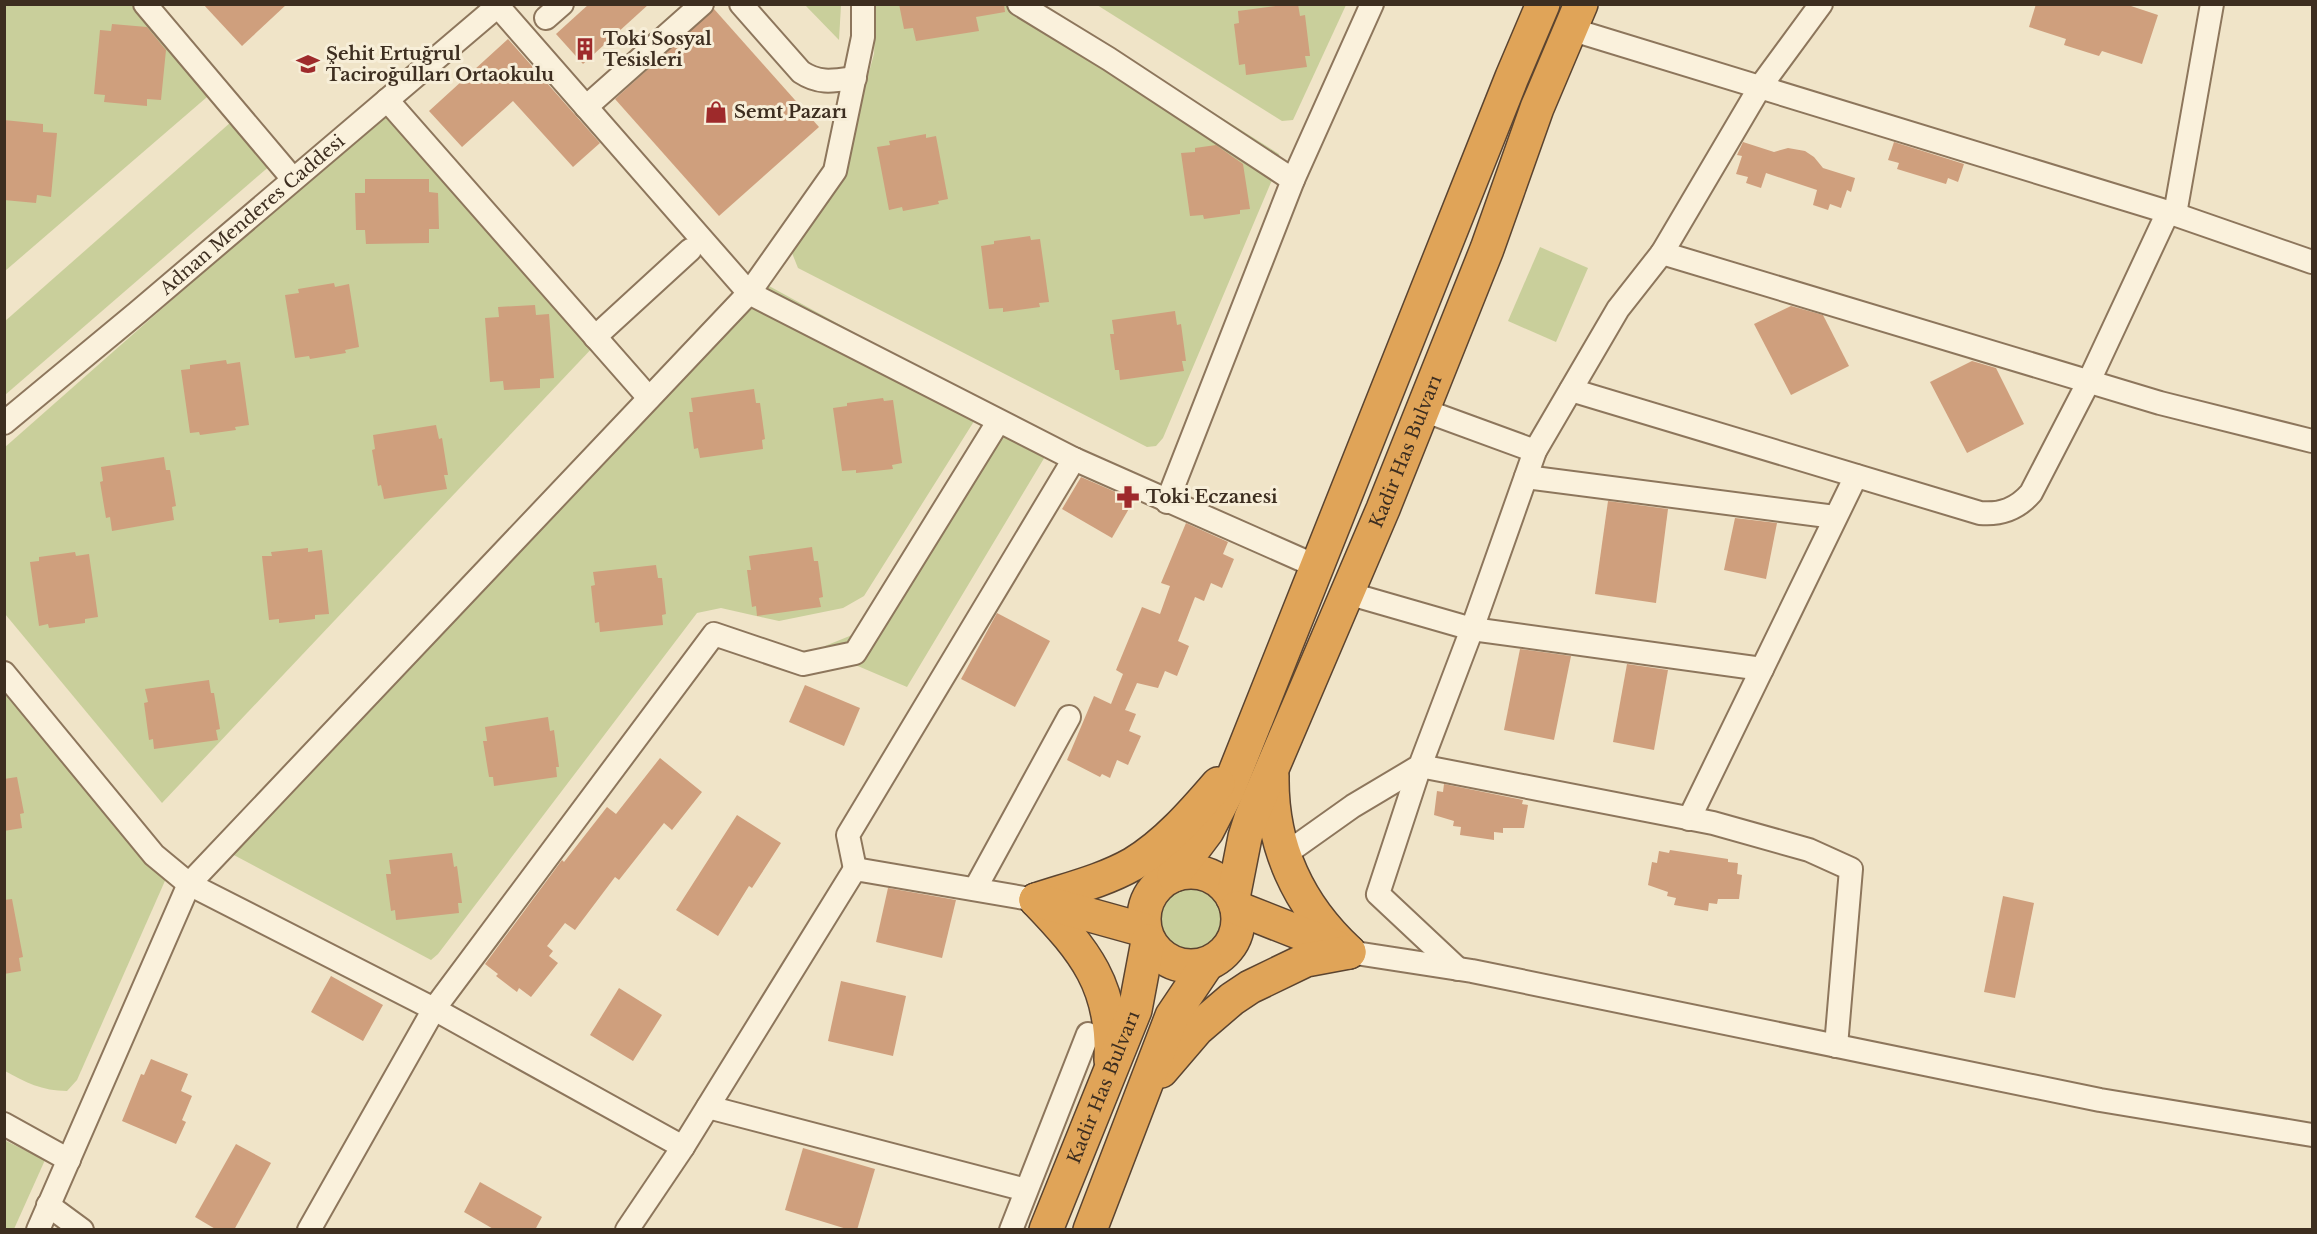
<svg xmlns="http://www.w3.org/2000/svg" width="2317" height="1234" font-family="'Libre Baskerville',serif">
<style>
.green{fill:#c9cf9b}
.building{fill:#cf9f7d}
.lines{fill:none;stroke-linecap:round;stroke-linejoin:round}
.minor-casing{stroke:#8d765c;stroke-width:26}
.highway-casing{stroke:#5b4430;stroke-width:36}
.minor{stroke:#faf1dc;stroke-width:22}
.highway{stroke:#e0a458;stroke-width:33}
.labels{text-anchor:middle;dominant-baseline:central;stroke-width:6;stroke-linejoin:round;paint-order:stroke}
.poi-label{font-size:18px;font-weight:bold;fill:#3d2e20;stroke:#f7eed8;text-anchor:start}
.street-label{font-size:18px;fill:#3d2e20;stroke:#f7eed8}
</style>
<rect width="100%" height="100%" fill="#f0e4c8"/>
<g class="green">
<polygon points="5,5 138,5 214,91 5,271"/>
<polygon points="805,5 841,5 839,40"/>
<polygon points="876,5 1043,5 1279,154 1280,161 1163,438 1156,446 1147,447 798,268 792,253 793,241 841,173 874,54"/>
<polygon points="1097,5 1346,5 1293,120 1282,121"/>
<polygon points="385,112 595,345 162,803 5,614 4,448"/>
<polygon points="239,115 272,164 5,395 4,322"/>
<polygon points="1540,247 1588,268 1556,342 1508,321"/>
<polygon points="769,286 941,380 983,407 864,596 843,608 779,621 721,608 697,613 438,954 431,960 230,853 231,845 702,324 726,301 750,288"/>
<polygon points="1010,419 1055,440 907,687 825,652 825,646 857,633"/>
<path d="M 4,663 L 168,874 L 77,1080 L 67,1091 C 42,1091 25,1082 5,1071 Z"/>
<circle cx="1191" cy="919" r="38"/>
<polygon points="4,1140 45,1160 14,1229 5,1229"/>
</g>
<g class="building">
<polygon points="203,4 287,4 242,46"/>
<polygon points="589,4 649,4 583,64 556,34"/>
<polygon points="899,4 1004,4 1005,12 976,17 979,31 916,41 913,28 904,29"/>
<polygon points="1291,4 1298,4 1300,16 1305,15 1310,56 1305,56 1307,67 1246,75 1245,64 1239,65 1234,24 1239,23 1238,11"/>
<polygon points="2036,4 2125,4 2158,15 2142,64 2102,51 2099,56 2064,45 2066,39 2029,27"/>
<polygon points="714,9 819,127 719,216 615,99"/>
<polygon points="112,24 147,27 166,50 161,100 147,99 147,106 104,102 105,95 94,94 100,30 111,31"/>
<polygon points="508,39 600,143 573,167 513,101 462,147 429,111"/>
<polygon points="4,120 43,124 43,132 57,133 51,197 37,195 36,203 4,200"/>
<polygon points="926,134 926,138 936,136 948,199 938,201 939,204 903,211 902,207 889,210 877,147 890,145 889,141"/>
<polygon points="1743,142 1774,152 1788,148 1805,151 1814,157 1823,168 1855,178 1851,192 1847,190 1841,208 1830,204 1828,210 1813,205 1817,190 1766,173 1761,188 1746,183 1748,177 1736,174 1742,156 1737,155"/>
<polygon points="1894,142 1964,164 1958,182 1948,178 1946,184 1897,169 1899,163 1888,160"/>
<polygon points="1216,145 1243,164 1250,209 1240,210 1240,214 1204,219 1203,215 1190,216 1181,153 1195,152 1195,148"/>
<polygon points="365,179 429,179 429,192 438,193 439,229 429,229 429,243 366,244 365,230 356,230 355,193 365,193"/>
<polygon points="1030,236 1031,240 1040,239 1049,302 1039,303 1040,307 1003,312 1003,308 989,309 981,246 994,244 994,241"/>
<polygon points="334,283 335,287 349,284 359,347 345,350 346,353 310,359 309,356 295,358 285,295 299,293 298,289"/>
<polygon points="535,305 536,315 549,314 554,378 540,379 540,388 504,390 503,381 490,382 485,318 499,317 498,307"/>
<polygon points="1791,306 1823,315 1849,366 1791,395 1754,324"/>
<polygon points="1175,311 1177,325 1181,324 1186,361 1182,361 1184,371 1120,380 1119,370 1115,370 1110,334 1114,334 1112,320"/>
<polygon points="226,360 227,364 240,362 249,425 235,427 236,430 200,435 199,432 190,433 181,370 190,369 190,365"/>
<polygon points="1972,361 1996,368 2024,424 1967,453 1930,382"/>
<polygon points="754,389 756,403 760,403 765,439 762,440 763,449 700,458 698,448 694,449 689,412 693,412 691,398"/>
<polygon points="883,398 884,401 893,400 902,463 892,465 893,469 856,473 856,470 842,471 833,408 847,406 847,403"/>
<polygon points="436,425 439,439 442,438 448,475 444,475 447,489 384,499 381,485 378,486 372,450 375,449 373,435"/>
<polygon points="164,457 166,470 170,470 176,506 172,507 174,520 112,531 110,517 106,518 100,482 103,481 101,467"/>
<polygon points="1081,477 1134,500 1112,538 1062,509"/>
<polygon points="1608,501 1668,509 1656,603 1595,594"/>
<polygon points="1735,518 1777,523 1766,579 1724,570"/>
<polygon points="1186,523 1228,542 1223,554 1234,559 1222,588 1211,583 1204,601 1195,597 1178,641 1189,646 1177,676 1165,671 1158,688 1137,683 1125,710 1136,714 1129,731 1141,736 1128,765 1117,760 1110,778 1102,774 1100,777 1067,760 1094,696 1111,704 1123,674 1116,670 1142,607 1160,614 1170,586 1161,583"/>
<polygon points="812,547 814,561 818,561 823,597 819,598 821,607 757,616 756,606 752,607 747,570 751,570 749,556"/>
<polygon points="308,548 308,552 322,550 329,614 315,615 315,619 279,623 279,619 269,620 262,556 272,556 271,552"/>
<polygon points="75,552 76,556 89,554 98,617 85,619 85,623 49,628 48,624 39,626 30,562 39,561 39,557"/>
<polygon points="656,565 658,578 662,578 666,614 662,615 663,625 600,632 599,622 595,623 591,586 595,585 593,572"/>
<polygon points="997,613 1050,641 1015,707 961,679"/>
<polygon points="1520,649 1571,656 1554,740 1504,730"/>
<polygon points="1627,664 1668,670 1654,750 1613,742"/>
<polygon points="209,680 211,693 214,693 220,729 216,730 218,740 154,749 153,739 149,740 144,703 148,702 145,689"/>
<polygon points="805,685 860,708 844,746 789,722"/>
<polygon points="548,717 550,731 554,730 559,767 556,767 557,777 494,786 493,777 489,777 483,741 487,741 485,727"/>
<polygon points="660,758 702,792 672,830 664,823 619,880 615,877 575,930 565,923 547,946 553,951 549,956 558,963 531,997 519,988 517,992 496,976 498,974 485,964 562,860 564,862 607,807 616,814"/>
<polygon points="17,777 24,813 20,814 22,828 4,831 4,779"/>
<polygon points="1444,784 1523,800 1522,804 1528,805 1524,828 1503,828 1503,833 1494,832 1494,840 1460,835 1461,827 1453,826 1454,821 1434,815 1437,791 1443,792"/>
<polygon points="737,815 781,843 752,888 749,886 718,936 676,910"/>
<polygon points="1670,850 1728,859 1728,862 1738,863 1737,874 1742,875 1739,899 1718,899 1717,904 1709,903 1708,911 1674,905 1676,898 1667,896 1668,892 1648,885 1652,862 1657,863 1659,851 1669,853"/>
<polygon points="452,853 454,867 457,866 462,903 458,903 459,913 396,920 395,910 391,911 386,874 391,874 389,860"/>
<polygon points="888,888 956,900 942,958 876,942"/>
<polygon points="2003,896 2034,903 2015,998 1984,992"/>
<polygon points="12,899 23,957 19,958 21,971 4,974 4,900"/>
<polygon points="331,976 383,1005 363,1041 311,1012"/>
<polygon points="841,981 906,996 893,1056 828,1041"/>
<polygon points="619,988 662,1015 633,1061 590,1035"/>
<polygon points="151,1059 188,1074 181,1091 192,1096 182,1120 186,1122 176,1144 122,1121 141,1074 144,1075"/>
<polygon points="236,1144 271,1163 234,1230 217,1230 195,1217"/>
<polygon points="803,1148 875,1169 857,1230 850,1230 785,1210"/>
<polygon points="480,1182 542,1217 535,1230 495,1230 464,1212"/>
</g>
<g class="lines">
<g class="minor-casing">
<g id="minor">
<polyline points="145,4 293,179"/>
<polyline points="496,4 749,293 1074,459 1318,567"/>
<path d="M 741,4 L 801,72 C 819,84 833,81 855,78"/>
<polyline points="1019,4 1109,59 1293,180"/>
<polyline points="546,18 562,4"/>
<polyline points="1570,29 2168,212 2312,262"/>
<polyline points="387,100 649,398"/>
<polyline points="586,107 702,4"/>
<polyline points="2175,214 2212,4"/>
<polyline points="1662,253 2160,403 2312,441"/>
<polyline points="595,337 690,250"/>
<path d="M 1571,390 L 1980,513 C 2001,515 2017,509 2031,493 L 2089,381 L 2168,212"/>
<polyline points="1423,410 1535,451"/>
<path id="s1" d="M 4,423 L 138,312 L 500,4"/>
<polyline points="1526,477 1835,517"/>
<polyline points="1167,502 1293,180 1372,4"/>
<polyline points="1347,593 1472,629 1762,669"/>
<polyline points="4,673 154,855 189,884 434,1009 683,1147 855,869 1036,900"/>
<polyline points="1689,819 1856,476"/>
<polyline points="1284,855 1353,806 1420,766 1472,629 1535,451 1618,309 1662,253 1760,87 1821,4"/>
<polyline points="855,869 848,835 1074,459"/>
<polyline points="975,889 1069,717"/>
<polyline points="1349,952 1472,971 2100,1100 2312,1135"/>
<polyline points="1458,969 1378,894 1420,766 1713,823 1809,850 1851,869 1836,1046"/>
<polyline points="708,1107 1026,1190"/>
<polyline points="4,1124 69,1160"/>
<polyline points="48,1205 82,1230"/>
<polyline points="38,1230 189,884 749,293 835,171 863,37 863,4"/>
<polyline points="309,1230 434,1009 714,634 803,664 855,653 998,422"/>
<polyline points="627,1230 683,1147"/>
<polyline points="1011,1230 1088,1034"/>
</g>
</g>
<g class="highway-casing">
<g id="highway">
<path d="M 1272,776 C 1271,845 1298,905 1349,952"/>
<circle cx="1191" cy="919" r="47"/>
<polyline points="1174,875 1207,831 1228,790 1512,77 1543,4"/>
<path id="s2" d="M 1233,898 L 1245,837 L 1251,818 L 1383,509 L 1487,249 L 1537,108 L 1581,4"/>
<path d="M 1036,900 C 1069,889 1103,881 1133,864 C 1166,844 1193,813 1218,784"/>
<path d="M 1036,900 C 1085,951 1114,986 1111,1060"/>
<polyline points="1036,900 1144,930"/>
<polyline points="1237,908 1341,949"/>
<polyline points="1161,1071 1197,1029 1232,999 1250,987 1306,960 1349,952"/>
<path id="s3" d="M 1046,1230 L 1135,1010 L 1148,941"/>
<polyline points="1090,1230 1172,1016 1207,964"/>
</g>
</g>
<use href="#minor" class="minor"/>
<use href="#highway" class="highway"/>
</g>
<defs>
<g id="building-bare" transform="scale(1.8)"><path d="M-4-6H4V6H1V3H-1V6H-4ZM-2.5-4.3h1.7v1.8h-1.7ZM.8-4.3h1.7v1.8H.8ZM-2.5-1h1.7V.8h-1.7ZM.8-1h1.7V.8H.8Z" fill="#9e2a2b" stroke="#f7eed8" stroke-width="2.5" paint-order="stroke"/></g>
<g id="school-bare" transform="scale(1.8)"><path d="M0-5L7-2L0 1L-7-2ZM-4 1L0 2.5L4 1V4Q0 6-4 4Z" fill="#9e2a2b" stroke="#f7eed8" stroke-width="2.5" paint-order="stroke"/></g>
<g id="shop-bare" transform="scale(1.8)"><path d="M-5-2.5h2.3a2.7 3.5 0 0 1 5.4 0H5L5.5 6h-11ZM-1.5-2.5h3a1.5 2.3 0 0 0-3 0Z" fill="#9e2a2b" stroke="#f7eed8" stroke-width="2.5" paint-order="stroke"/></g>
<g id="pharmacy-bare" transform="scale(1.8)"><path d="M-2-6h4v4h4v4h-4v4h-4v-4h-4v-4h4Z" fill="#9e2a2b" stroke="#f7eed8" stroke-width="2.5" paint-order="stroke"/></g>
</defs>
<g fill-rule="evenodd">
<use href="#building-bare" x="585" y="49"/>
<use href="#school-bare" x="308" y="64"/>
<use href="#shop-bare" x="716" y="112"/>
<use href="#pharmacy-bare" x="1128" y="497"/>
</g>
<g class="labels">
<g class="poi-label">
<text x="603" y="39">Toki Sosyal<tspan x="603" dy="21">Tesisleri</tspan></text>
<text x="326" y="54">Şehit Ertuğrul<tspan x="326" dy="21">Taciroğulları Ortaokulu</tspan></text>
<text x="734" y="112">Semt Pazarı</text>
<text x="1146" y="497">Toki Eczanesi</text>
</g>
<g class="street-label">
<text stroke="none"><textPath href="#s1" startOffset="324">Adnan Menderes Caddesi</textPath></text>
<text stroke="none"><textPath href="#s2" startOffset="480">Kadir Has Bulvarı</textPath></text>
<text stroke="none"><textPath href="#s3" startOffset="154">Kadir Has Bulvarı</textPath></text>
</g>
</g>
<rect width="2317" height="1234" fill="none" stroke="#3d2e20" stroke-width="12"/>
</svg>
